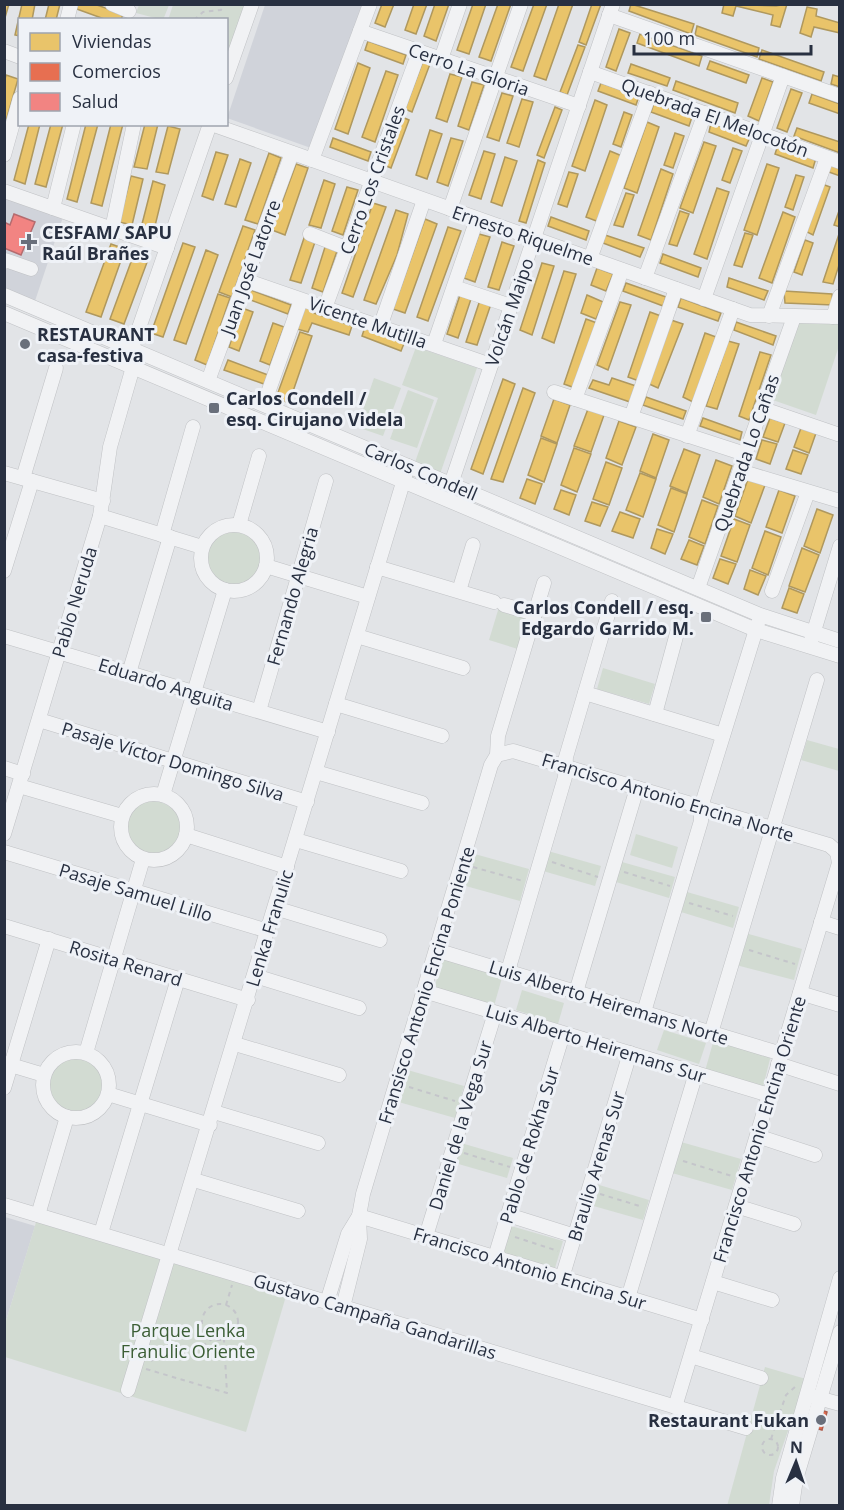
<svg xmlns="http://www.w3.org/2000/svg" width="844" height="1510" font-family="'Open Sans',sans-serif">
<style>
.built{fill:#d0d3da}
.green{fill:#d2dbd2}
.homes{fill:#e9c46a;stroke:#af985e;stroke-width:1.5}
.shops{fill:#e76f51;stroke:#ae5c4c;stroke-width:1.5}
.health{fill:#f28482;stroke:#b56b6e;stroke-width:1.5}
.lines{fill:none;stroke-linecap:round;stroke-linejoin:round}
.minor-casing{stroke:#c0c2c5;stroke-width:15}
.path{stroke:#c4c5ca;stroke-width:2;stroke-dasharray:4.5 4.5;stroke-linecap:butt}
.minor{stroke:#f1f2f4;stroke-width:14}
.poi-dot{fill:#696f7b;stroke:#eff2f7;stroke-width:2}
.labels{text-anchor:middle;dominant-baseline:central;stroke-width:6;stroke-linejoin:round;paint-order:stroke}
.street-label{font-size:18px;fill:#283041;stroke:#eff2f7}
.poi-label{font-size:18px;font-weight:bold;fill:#283041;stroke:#eff2f7;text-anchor:start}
.park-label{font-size:18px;fill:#3b5e35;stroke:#eff2f7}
</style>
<rect width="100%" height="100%" fill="#e2e4e7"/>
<g class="built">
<polygon points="265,5 362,5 311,148 227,118"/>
<polygon points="5,194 64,214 34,304 5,291"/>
<polygon points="5,1217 35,1226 5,1324"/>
</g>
<g class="green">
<polygon points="139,5 139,4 169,5 163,20 136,13"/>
<polygon points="173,5 248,5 227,66 226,20 168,20"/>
<polygon points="795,323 839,323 839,346 816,415 770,399"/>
<polygon points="416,347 477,368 440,474 414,465 438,398 402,385"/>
<polygon points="374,378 401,388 383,436 357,427"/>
<polygon points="408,390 434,400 417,448 390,439"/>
<circle cx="234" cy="558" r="28"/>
<polygon points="499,607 531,617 521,650 489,640"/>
<polygon points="603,668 655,684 649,704 597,689"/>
<polygon points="807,740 839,749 839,771 801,760"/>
<circle cx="153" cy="829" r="28"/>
<polygon points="636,834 678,847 672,868 630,855"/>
<polygon points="548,851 601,866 595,886 543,871"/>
<polygon points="471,853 529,869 520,901 462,885"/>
<polygon points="622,862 675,877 669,898 616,882"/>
<polygon points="687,892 739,907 733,928 681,912"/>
<polygon points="745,933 802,949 794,980 736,965"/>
<polygon points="443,957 503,974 494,1006 434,989"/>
<polygon points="522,990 564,1003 558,1024 516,1010"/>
<polygon points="664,1030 706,1043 699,1064 657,1050"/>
<polygon points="714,1039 771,1055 763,1087 705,1071"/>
<circle cx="76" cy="1084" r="28"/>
<polygon points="404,1069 464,1086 455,1118 395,1101"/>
<polygon points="681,1142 741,1159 732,1190 672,1173"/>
<polygon points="461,1143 513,1158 507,1178 455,1163"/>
<polygon points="596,1184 649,1200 643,1220 590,1205"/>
<polygon points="37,1219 286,1296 246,1432 5,1357 5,1324"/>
<polygon points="511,1226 563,1241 555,1268 503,1253"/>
<polygon points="765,1367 806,1379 774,1471 769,1505 727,1506"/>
</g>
<g class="homes">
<polygon points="4,4 9,4 4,21"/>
<polygon points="22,4 35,4 32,20 20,20 20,36 15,35"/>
<polygon points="49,4 60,4 56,20 45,20"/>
<polygon points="75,4 94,4 123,14 121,20 107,20 74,8"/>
<polygon points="382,4 394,4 385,27 375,23"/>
<polygon points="414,4 427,4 416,34 405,30"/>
<polygon points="435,4 449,4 436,41 424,36"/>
<polygon points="473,4 486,4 469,54 457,50"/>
<polygon points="498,4 511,4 491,61 479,57"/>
<polygon points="534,4 547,4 523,71 511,67"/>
<polygon points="559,4 573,4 546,80 534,76"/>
<polygon points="592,4 601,4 586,45 579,42"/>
<polygon points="631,4 694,24 691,34 629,11"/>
<polygon points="724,4 776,6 787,4 780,27 771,25 773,15 736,6 733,16 722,13"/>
<polygon points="807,7 817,9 816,16 840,23 840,33 814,27 811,37 800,33"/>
<polygon points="697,26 759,48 757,57 695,35"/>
<polygon points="619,29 630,33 616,71 606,67"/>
<polygon points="640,34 702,56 699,66 637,43"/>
<polygon points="368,41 406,55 403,64 365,50"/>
<polygon points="578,45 585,47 567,95 560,92"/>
<polygon points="762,50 824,72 821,81 759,59"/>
<polygon points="423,61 430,64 412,112 405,109"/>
<polygon points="710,61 749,75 746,83 707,69"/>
<polygon points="358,63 370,68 348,134 335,129"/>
<polygon points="631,64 670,78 667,86 628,73"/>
<polygon points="386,71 398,75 375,142 362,137"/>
<polygon points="450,74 462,77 447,122 436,118"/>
<polygon points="6,75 18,79 4,128 4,83"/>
<polygon points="833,75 840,77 840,87 831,84"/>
<polygon points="762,78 773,82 759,121 748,116"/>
<polygon points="676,81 738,103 735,113 673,90"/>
<polygon points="472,82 484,85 469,130 458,126"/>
<polygon points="601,83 639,96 636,105 598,91"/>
<polygon points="791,89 802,93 787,132 777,128"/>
<polygon points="502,93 513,96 499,141 487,137"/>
<polygon points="812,94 840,104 840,114 809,103"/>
<polygon points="522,99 533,102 519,147 507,143"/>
<polygon points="595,100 607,105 585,171 572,166"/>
<polygon points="654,103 692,117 689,126 651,112"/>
<polygon points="555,107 562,110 544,158 537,155"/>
<polygon points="624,112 632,115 621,147 613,144"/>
<polygon points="402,117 409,120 391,168 384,165"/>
<polygon points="647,122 659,127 637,193 624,188"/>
<polygon points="711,123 750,137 746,146 709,132"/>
<polygon points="29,124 40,124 25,184 14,180"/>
<polygon points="51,124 63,124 46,187 35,184"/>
<polygon points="86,124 98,124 77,202 67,199"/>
<polygon points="111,124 123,124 102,206 91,203"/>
<polygon points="145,124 158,124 147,169 134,167"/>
<polygon points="168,126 180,129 168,174 156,172"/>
<polygon points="797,128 840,142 840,153 794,136"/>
<polygon points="430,130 442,134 427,179 416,175"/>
<polygon points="675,133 684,136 673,168 664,165"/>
<polygon points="333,138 371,152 368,161 330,147"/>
<polygon points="451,138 463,141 448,186 437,182"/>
<polygon points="704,142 716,146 693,213 680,208"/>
<polygon points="778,145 816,158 813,168 775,154"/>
<polygon points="733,148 742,151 730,183 722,180"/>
<polygon points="484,151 495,154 481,199 469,195"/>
<polygon points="610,151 622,156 599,222 586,217"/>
<polygon points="216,152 228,155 213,200 202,196"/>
<polygon points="269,153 281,158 258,224 245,220"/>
<polygon points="505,157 517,161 502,206 491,202"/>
<polygon points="240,159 251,163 236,207 225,204"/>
<polygon points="538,160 545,163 526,223 519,221"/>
<polygon points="828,162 840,166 840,176 826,171"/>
<polygon points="296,164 308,168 285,235 272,230"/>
<polygon points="767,164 779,168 757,235 744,230"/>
<polygon points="661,169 673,174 651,240 638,235"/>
<polygon points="569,172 578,174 567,207 558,204"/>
<polygon points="796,175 804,177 793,210 785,207"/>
<polygon points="131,176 143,179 132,225 119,222"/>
<polygon points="324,180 335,184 321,228 309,225"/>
<polygon points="153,181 165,185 154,230 141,228"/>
<polygon points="822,184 830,187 813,235 805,231"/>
<polygon points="347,187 358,190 343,235 332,231"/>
<polygon points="717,188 729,192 707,259 694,254"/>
<polygon points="626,193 634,195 623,227 614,225"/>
<polygon points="373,203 386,207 353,297 342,293"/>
<polygon points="840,208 840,227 834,225"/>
<polygon points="396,210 408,214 397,255 376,304 364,300"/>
<polygon points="680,211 689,214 677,246 669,244"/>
<polygon points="783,212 795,217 772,283 759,278"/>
<polygon points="551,217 589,231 586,240 548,226"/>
<polygon points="425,219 437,224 405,313 393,309"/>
<polygon points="243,226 255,230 232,297 219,292"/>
<polygon points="448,227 461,231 428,321 417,317"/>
<polygon points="840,231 840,262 833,284 823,282"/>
<polygon points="745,233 753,235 742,267 734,265"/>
<polygon points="479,234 490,237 475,282 464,278"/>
<polygon points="305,235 316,239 301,283 290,280"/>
<polygon points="605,235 644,248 640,257 603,243"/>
<polygon points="805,240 813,243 802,275 794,272"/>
<polygon points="502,242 514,246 499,290 488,287"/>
<polygon points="183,243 195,247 163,337 151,333"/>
<polygon points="111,244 125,249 101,317 86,312"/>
<polygon points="326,244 338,248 323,292 312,288"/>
<polygon points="206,250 218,255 186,344 174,340"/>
<polygon points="135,251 149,257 124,324 110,319"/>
<polygon points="663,254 701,268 698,277 660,263"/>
<polygon points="542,263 554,266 532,335 520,330"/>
<polygon points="597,268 613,274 606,291 591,285"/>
<polygon points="564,271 576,274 554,343 542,338"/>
<polygon points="729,278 768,291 764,300 727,287"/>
<polygon points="626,283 666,297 663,306 623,291"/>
<polygon points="251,290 291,305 288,314 248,299"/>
<polygon points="784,291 832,294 833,305 785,303"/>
<polygon points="461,292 472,296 458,338 447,334"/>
<polygon points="218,294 230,298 207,365 195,360"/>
<polygon points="587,295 603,302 596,319 581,313"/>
<polygon points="481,297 492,301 477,345 466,342"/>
<polygon points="681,298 721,313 718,321 678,307"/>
<polygon points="620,302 631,305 608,370 597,365"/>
<polygon points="305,306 316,309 314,313 352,326 349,335 312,323 308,332 297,329"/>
<polygon points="242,308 253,312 239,351 229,347"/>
<polygon points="650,312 661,316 639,381 628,377"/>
<polygon points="586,319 597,323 575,388 564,384"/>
<polygon points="671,320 683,324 658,388 647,383"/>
<polygon points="736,322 776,336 773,345 734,330"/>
<polygon points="273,323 284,327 270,365 260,361"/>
<polygon points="365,327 405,341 401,351 362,336"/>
<polygon points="300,332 312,336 289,403 276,398"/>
<polygon points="705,333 716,337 693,402 683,397"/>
<polygon points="728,341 739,344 717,409 706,406"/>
<polygon points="760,352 771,355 749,420 739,416"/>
<polygon points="228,360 268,375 264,384 224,370"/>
<polygon points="612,378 636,386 630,402 589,388 593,380 609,385"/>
<polygon points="503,379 515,384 483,474 471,469"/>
<polygon points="523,388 535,393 503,482 491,479"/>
<polygon points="646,397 686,411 683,419 643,405"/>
<polygon points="554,399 570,405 557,443 541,436"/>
<polygon points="588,409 604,415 591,452 574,446"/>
<polygon points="703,418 742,432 740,440 700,426"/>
<polygon points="770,418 785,423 778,442 763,437"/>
<polygon points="619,421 636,427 622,465 606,458"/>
<polygon points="801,428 816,433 809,453 794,447"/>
<polygon points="653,434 669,440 656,478 640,471"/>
<polygon points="541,438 557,444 544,482 528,475"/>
<polygon points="762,440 777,444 770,464 756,459"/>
<polygon points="574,448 591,454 577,492 561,485"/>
<polygon points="684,449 700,455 687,493 670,486"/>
<polygon points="793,450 808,455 801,474 786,469"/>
<polygon points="716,460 732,466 719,504 703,497"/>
<polygon points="606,462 622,468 609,505 593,499"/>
<polygon points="640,473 656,479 643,517 626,510"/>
<polygon points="527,479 542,484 535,504 520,498"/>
<polygon points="748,479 765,485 751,523 735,516"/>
<polygon points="671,488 687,494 674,532 658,525"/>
<polygon points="561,490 576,495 569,515 554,509"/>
<polygon points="779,490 795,496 782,533 766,527"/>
<polygon points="702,500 718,506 705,544 689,537"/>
<polygon points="592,502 608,507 600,526 585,521"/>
<polygon points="817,509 833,515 820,553 804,546"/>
<polygon points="620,512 640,519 633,538 612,531"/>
<polygon points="734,519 750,525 737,562 721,556"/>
<polygon points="657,529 673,534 665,554 651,548"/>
<polygon points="765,531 781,537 768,575 752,568"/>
<polygon points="689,540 704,546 697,565 681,559"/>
<polygon points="802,548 819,555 805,592 789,586"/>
<polygon points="720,559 736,564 728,584 713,578"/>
<polygon points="750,570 766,576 758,595 744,589"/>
<polygon points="789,588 804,594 797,613 782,608"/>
</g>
<polygon class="shops" points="821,1410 827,1412 822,1430 815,1428"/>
<polygon class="health" points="14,214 35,222 21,255 4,248 4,222 10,225"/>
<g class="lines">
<g class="minor-casing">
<g id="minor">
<polyline points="112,4 129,11"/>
<polyline points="609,15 840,96"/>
<polyline points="67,20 71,4"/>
<polyline points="360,31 579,106"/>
<polyline points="4,51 20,57"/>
<polyline points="441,59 460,4"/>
<polyline points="590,72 840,162"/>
<polyline points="226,78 252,4"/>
<polyline points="211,124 750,315 840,317"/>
<polyline points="4,155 20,98"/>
<polyline points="312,160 370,4"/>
<polyline points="4,191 167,248"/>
<polyline points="53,208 74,124"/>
<polyline points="450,209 521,4"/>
<polyline points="112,229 134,124"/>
<polyline points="310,234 346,248"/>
<polyline points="590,259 650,93"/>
<polyline points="4,262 5,260 31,269"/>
<polyline points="645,278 705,113"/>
<polyline points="245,280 491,365"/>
<polyline points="454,287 511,306"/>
<polyline points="4,295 760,615 840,641"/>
<polyline points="704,299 783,76"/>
<polyline points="325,308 419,52"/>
<polyline points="4,313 756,630 840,656"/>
<polyline points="769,316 827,158"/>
<polyline points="833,317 840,296"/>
<polyline points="380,327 424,200"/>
<polyline points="434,344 477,219"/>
<polyline points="208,381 292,153"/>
<polyline points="554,392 745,454"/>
<polyline points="575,399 622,270"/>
<polyline points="264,404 301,300"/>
<polyline points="761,408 840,435"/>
<polyline points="631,417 676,289"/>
<polyline points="687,436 733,309"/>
<polyline points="740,471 840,501"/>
<polyline points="4,473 103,501"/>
<polyline points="23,478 56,368"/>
<polyline points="451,484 613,4"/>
<polyline points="100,516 202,547"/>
<circle cx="234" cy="558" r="33"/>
<polyline points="239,525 259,456"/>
<polyline points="162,535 193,427"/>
<polyline points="266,566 368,597"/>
<polyline points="377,567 494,602"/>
<polyline points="4,571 32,481"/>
<polyline points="698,588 794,317"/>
<polyline points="459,591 473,545"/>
<polyline points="772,591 808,492"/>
<polyline points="504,605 535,614"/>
<polyline points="4,636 328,732"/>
<polyline points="357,636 463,668"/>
<polyline points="811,641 840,546"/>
<polyline points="129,673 170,537"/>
<polyline points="585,693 723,735"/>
<polyline points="336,704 442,736"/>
<polyline points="259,711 326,481"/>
<polyline points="655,714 677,633"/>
<polyline points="39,720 307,802"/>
<polyline points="497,755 513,751 829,845 837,852"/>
<polyline points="4,768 23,774"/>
<polyline points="316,772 422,803"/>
<polyline points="19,786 122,816"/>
<circle cx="154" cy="827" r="33"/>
<polyline points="163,795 225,590"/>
<polyline points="4,834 100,516 110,447 133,367 132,348 210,124"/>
<polyline points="186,835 287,867"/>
<polyline points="296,840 401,871"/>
<polyline points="4,852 268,931"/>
<polyline points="275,908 380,940"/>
<polyline points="821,922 840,928"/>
<polyline points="4,926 248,1000"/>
<polyline points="436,950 782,1054"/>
<polyline points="508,971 565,777 566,757 612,601"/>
<polyline points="255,976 359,1008"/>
<polyline points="424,991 769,1095"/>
<polyline points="576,992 637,788"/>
<polyline points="800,993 840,1005"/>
<polyline points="644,1012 701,821 701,807 758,623"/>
<polyline points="711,1033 817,680"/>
<polyline points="235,1044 339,1075"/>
<circle cx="76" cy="1085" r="33"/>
<polyline points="86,1053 143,859"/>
<polyline points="4,1063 44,1075"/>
<polyline points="778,1064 840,1084"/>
<polyline points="4,1088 49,939"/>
<polyline points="108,1094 210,1125"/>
<polyline points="214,1112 318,1143"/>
<polyline points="757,1136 815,1155"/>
<polyline points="194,1180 298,1211"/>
<polyline points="4,1205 746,1428"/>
<polyline points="736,1206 794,1224"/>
<polyline points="38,1215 67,1117"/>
<polyline points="508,1215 575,1236"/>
<polyline points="359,1216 702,1320"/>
<polyline points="101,1233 178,979"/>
<polyline points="426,1236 495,1013"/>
<polyline points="495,1257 563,1034"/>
<polyline points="562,1278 630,1053"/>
<polyline points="713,1282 772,1300"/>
<polyline points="628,1298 696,1073"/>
<polyline points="327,1302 348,1234 359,1216"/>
<polyline points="343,1307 360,1239 359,1216 363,1194 491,765 497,755 498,736 544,583"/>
<polyline points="691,1356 761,1378"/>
<polyline points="128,1390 408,466"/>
<polyline points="811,1396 840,1404"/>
<polyline points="675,1407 839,863 837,852"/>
<polyline points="779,1506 783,1478 840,1278"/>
<polyline points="792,1506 796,1479 840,1332"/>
</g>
</g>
<g class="path">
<polyline points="194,20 203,12 221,10 223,4"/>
<polyline points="552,862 598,877"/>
<polyline points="473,867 523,881"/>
<polyline points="624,872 670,886"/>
<polyline points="689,903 733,916"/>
<polyline points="749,950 795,964"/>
<polyline points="409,1087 455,1101"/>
<polyline points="464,1153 510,1167"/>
<polyline points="683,1161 732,1176"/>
<polyline points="600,1194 643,1207"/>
<polyline points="515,1237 558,1251"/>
<circle cx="220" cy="1322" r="18"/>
<polyline points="226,1305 232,1285"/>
<polyline points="151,1361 167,1352 204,1345 212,1339"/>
<polyline points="146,1369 227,1393 224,1340"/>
<circle cx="770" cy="1447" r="8"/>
<polyline points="771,1439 786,1395 796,1386"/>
</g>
<use href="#minor" class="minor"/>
</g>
<g class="poi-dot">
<path d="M26 233h6v6h6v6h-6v6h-6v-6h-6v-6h6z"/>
<circle cx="25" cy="344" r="6"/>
<rect x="208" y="402" width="12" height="12" rx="3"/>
<rect x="700" y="611" width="12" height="12" rx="3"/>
<circle cx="821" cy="1420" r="6"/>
</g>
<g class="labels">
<g class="street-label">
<text transform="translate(469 69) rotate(19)">Cerro La Gloria</text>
<text transform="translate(715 117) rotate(20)">Quebrada El Melocotón</text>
<text transform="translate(372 180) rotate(-70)">Cerro Los Cristales</text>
<text transform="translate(523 235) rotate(19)">Ernesto Riquelme</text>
<text transform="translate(250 267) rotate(-70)">Juan José Latorre</text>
<text transform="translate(509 312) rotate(-71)">Volcán Maipo</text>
<text transform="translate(368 322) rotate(19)">Vicente Mutilla</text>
<text transform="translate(746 453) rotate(-71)">Quebrada Lo Cañas</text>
<text transform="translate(421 471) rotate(23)">Carlos Condell</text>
<text transform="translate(292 596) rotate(-74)">Fernando Alegria</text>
<text transform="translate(74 602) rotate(-73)">Pablo Neruda</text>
<text transform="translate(166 684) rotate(17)">Eduardo Anguita</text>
<text transform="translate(173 761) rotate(17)">Pasaje Víctor Domingo Silva</text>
<text transform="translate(668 797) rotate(17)">Francisco Antonio Encina Norte</text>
<text transform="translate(136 892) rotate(17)">Pasaje Samuel Lillo</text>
<text transform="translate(269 928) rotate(-73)">Lenka Franulic</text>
<text transform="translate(126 963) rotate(17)">Rosita Renard</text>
<text transform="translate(426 985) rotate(-73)">Fransisco Antonio Encina Poniente</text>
<text transform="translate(609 1002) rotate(17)">Luis Alberto Heiremans Norte</text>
<text transform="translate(596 1043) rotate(17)">Luis Alberto Heiremans Sur</text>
<text transform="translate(460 1125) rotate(-73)">Daniel de la Vega Sur</text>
<text transform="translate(759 1129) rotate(-73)">Francisco Antonio Encina Oriente</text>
<text transform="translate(529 1145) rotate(-73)">Pablo de Rokha Sur</text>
<text transform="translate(596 1166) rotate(-73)">Braulio Arenas Sur</text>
<text transform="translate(530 1268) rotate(17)">Francisco Antonio Encina Sur</text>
<text transform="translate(375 1316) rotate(17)">Gustavo Campaña Gandarillas</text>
</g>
<g class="poi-label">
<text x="42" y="232">CESFAM/ SAPU<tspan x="42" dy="21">Raúl Brañes</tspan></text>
<text x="37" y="334">RESTAURANT<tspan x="37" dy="21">casa-festiva</tspan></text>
<text x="226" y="398">Carlos Condell /<tspan x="226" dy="21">esq. Cirujano Videla</tspan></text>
<text x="694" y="607" text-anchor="end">Carlos Condell / esq.<tspan x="694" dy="21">Edgardo Garrido M.</tspan></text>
<text x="809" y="1420" text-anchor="end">Restaurant Fukan</text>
</g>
<g class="park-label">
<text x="188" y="1330">Parque Lenka<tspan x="188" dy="21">Franulic Oriente</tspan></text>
</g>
</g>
<rect width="844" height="1510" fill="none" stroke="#283041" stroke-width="12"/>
<rect x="18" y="18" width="210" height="108" fill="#eff2f7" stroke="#9fa4ae" stroke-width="1.5"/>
<rect x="30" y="33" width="30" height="18" fill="#e9c46a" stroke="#9fa4ae" stroke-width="1.5"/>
<text x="72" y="48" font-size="18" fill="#283041">Viviendas</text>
<rect x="30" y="63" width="30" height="18" fill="#e76f51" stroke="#9fa4ae" stroke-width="1.5"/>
<text x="72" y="78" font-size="18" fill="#283041">Comercios</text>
<rect x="30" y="93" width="30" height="18" fill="#f28482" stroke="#9fa4ae" stroke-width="1.5"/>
<text x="72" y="108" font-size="18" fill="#283041">Salud</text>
<g transform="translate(796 1462) rotate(2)" stroke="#eff2f7" stroke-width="4.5" paint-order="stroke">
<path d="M0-4.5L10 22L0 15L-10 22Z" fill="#283041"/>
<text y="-9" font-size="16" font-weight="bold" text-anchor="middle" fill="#283041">N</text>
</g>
<path d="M634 45v9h177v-9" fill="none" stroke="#283041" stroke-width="3"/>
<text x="643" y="45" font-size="18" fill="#283041" stroke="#eff2f7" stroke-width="4.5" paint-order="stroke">100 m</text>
</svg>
